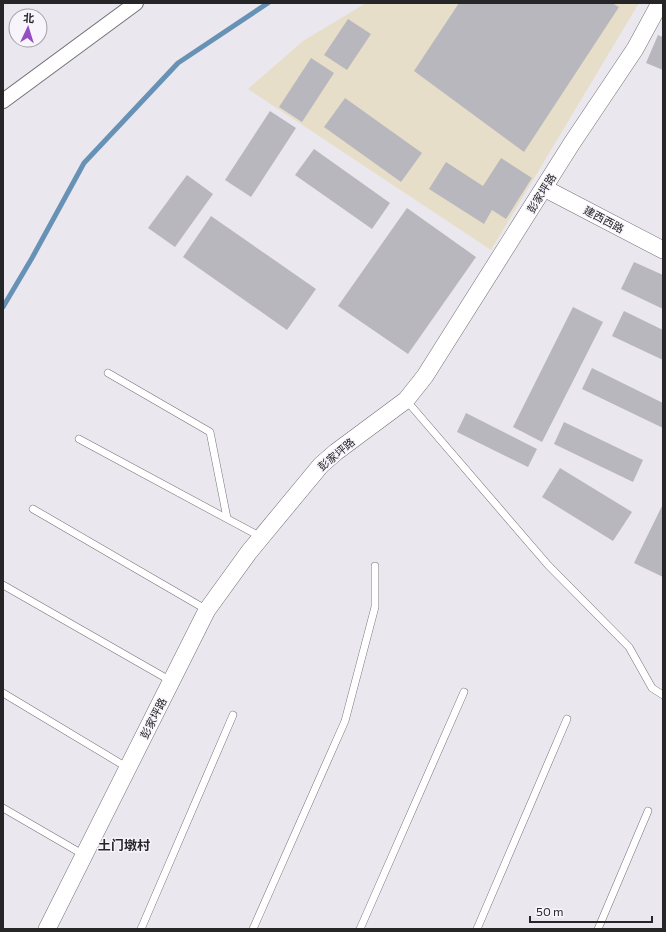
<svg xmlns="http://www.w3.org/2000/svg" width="666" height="932" font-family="Commissioner,'Noto Sans SC',sans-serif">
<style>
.industrial{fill:#e7dec9}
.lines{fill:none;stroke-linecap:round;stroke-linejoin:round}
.stream{stroke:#6892b5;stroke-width:5}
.building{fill:#b9b7be}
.service-casing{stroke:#747177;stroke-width:8}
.minor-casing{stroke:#747177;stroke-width:16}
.tertiary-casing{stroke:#747177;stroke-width:18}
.service{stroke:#fff;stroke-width:7}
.minor{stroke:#fff;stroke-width:14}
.tertiary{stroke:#fff;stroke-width:17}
.labels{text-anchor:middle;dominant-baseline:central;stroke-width:3;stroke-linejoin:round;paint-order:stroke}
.street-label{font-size:11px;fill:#262528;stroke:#f7f4fb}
.quarter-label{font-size:13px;font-weight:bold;fill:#262528;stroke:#f7f4fb}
</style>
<rect width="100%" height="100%" fill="#eae7ee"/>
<polygon class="industrial" points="366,3 639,3 491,250 248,89 303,41"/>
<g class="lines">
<polyline class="stream" points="3,307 32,258 84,163 178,63 268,3"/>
</g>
<g class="building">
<polygon points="459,3 612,3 619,7 524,152 414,71"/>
<polygon points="348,19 371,34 347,70 324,55"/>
<polygon points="658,35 663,37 663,70 646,63"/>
<polygon points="311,58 334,73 302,122 279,107"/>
<polygon points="345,98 422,153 401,182 324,127"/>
<polygon points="270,111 296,128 251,197 225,180"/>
<polygon points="314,149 390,203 372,229 295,175"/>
<polygon points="501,158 532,178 506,219 492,210 484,224 429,189 446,162 483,186"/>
<polygon points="187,175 213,194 175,247 148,228"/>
<polygon points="407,208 476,257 408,354 338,306"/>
<polygon points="211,216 316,289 287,330 183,257"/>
<polygon points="634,262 663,275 663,309 621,289"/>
<polygon points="573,307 603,322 542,442 513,427"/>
<polygon points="624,311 663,330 663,360 612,336"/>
<polygon points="592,368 663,403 663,428 582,389"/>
<polygon points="466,413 537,449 528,467 457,432"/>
<polygon points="564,422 643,460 633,482 554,444"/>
<polygon points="560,468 632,512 613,541 542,497"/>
<polygon points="662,506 663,506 663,577 634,563"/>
</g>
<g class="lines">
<g class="service-casing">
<g id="service">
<polyline points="108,373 210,432 227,518"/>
<polyline points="406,400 548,565 629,647 652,688 663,695"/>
<polyline points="79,439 261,537"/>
<polyline points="33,509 207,610"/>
<polyline points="3,585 171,681"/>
<polyline points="3,693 128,768"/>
<polyline points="3,808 84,855"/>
<polyline points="141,929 233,715"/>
<polyline points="253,929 345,721 375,607 375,566"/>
<polyline points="360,929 464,692"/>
<polyline points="477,929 567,719"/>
<polyline points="598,929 648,811"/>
</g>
</g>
<g class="minor-casing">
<polyline id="minor" points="3,101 136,3"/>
</g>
<g class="tertiary-casing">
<g id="tertiary">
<polyline points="544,188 663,250"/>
<polyline points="47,929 207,610 249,552 321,465 336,452 406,400 425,376 572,143 635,49 660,3"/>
</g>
</g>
<use href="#service" class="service"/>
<use href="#minor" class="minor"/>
<use href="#tertiary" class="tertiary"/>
</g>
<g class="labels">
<g class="street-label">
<text transform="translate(541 193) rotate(-58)">彭家坪路</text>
<text transform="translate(604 219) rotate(28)">建西西路</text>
<text transform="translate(336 454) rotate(-40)">彭家坪路</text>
<text transform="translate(153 718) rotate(-63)">彭家坪路</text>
</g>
<g class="quarter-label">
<text x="124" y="845">土门墩村</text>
</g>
</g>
<rect width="666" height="932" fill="none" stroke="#262528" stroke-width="8"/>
<g transform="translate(28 28) rotate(4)"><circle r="19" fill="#f7f4fb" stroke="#a3a1a7"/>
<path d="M0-3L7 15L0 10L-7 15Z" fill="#944ec1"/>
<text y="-6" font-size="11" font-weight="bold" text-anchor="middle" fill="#262528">北</text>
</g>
<path d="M530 916v6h122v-6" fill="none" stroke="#262528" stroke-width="2"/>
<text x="536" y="916" font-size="12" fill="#262528" stroke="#f7f4fb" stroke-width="3" paint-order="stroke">50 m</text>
</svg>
